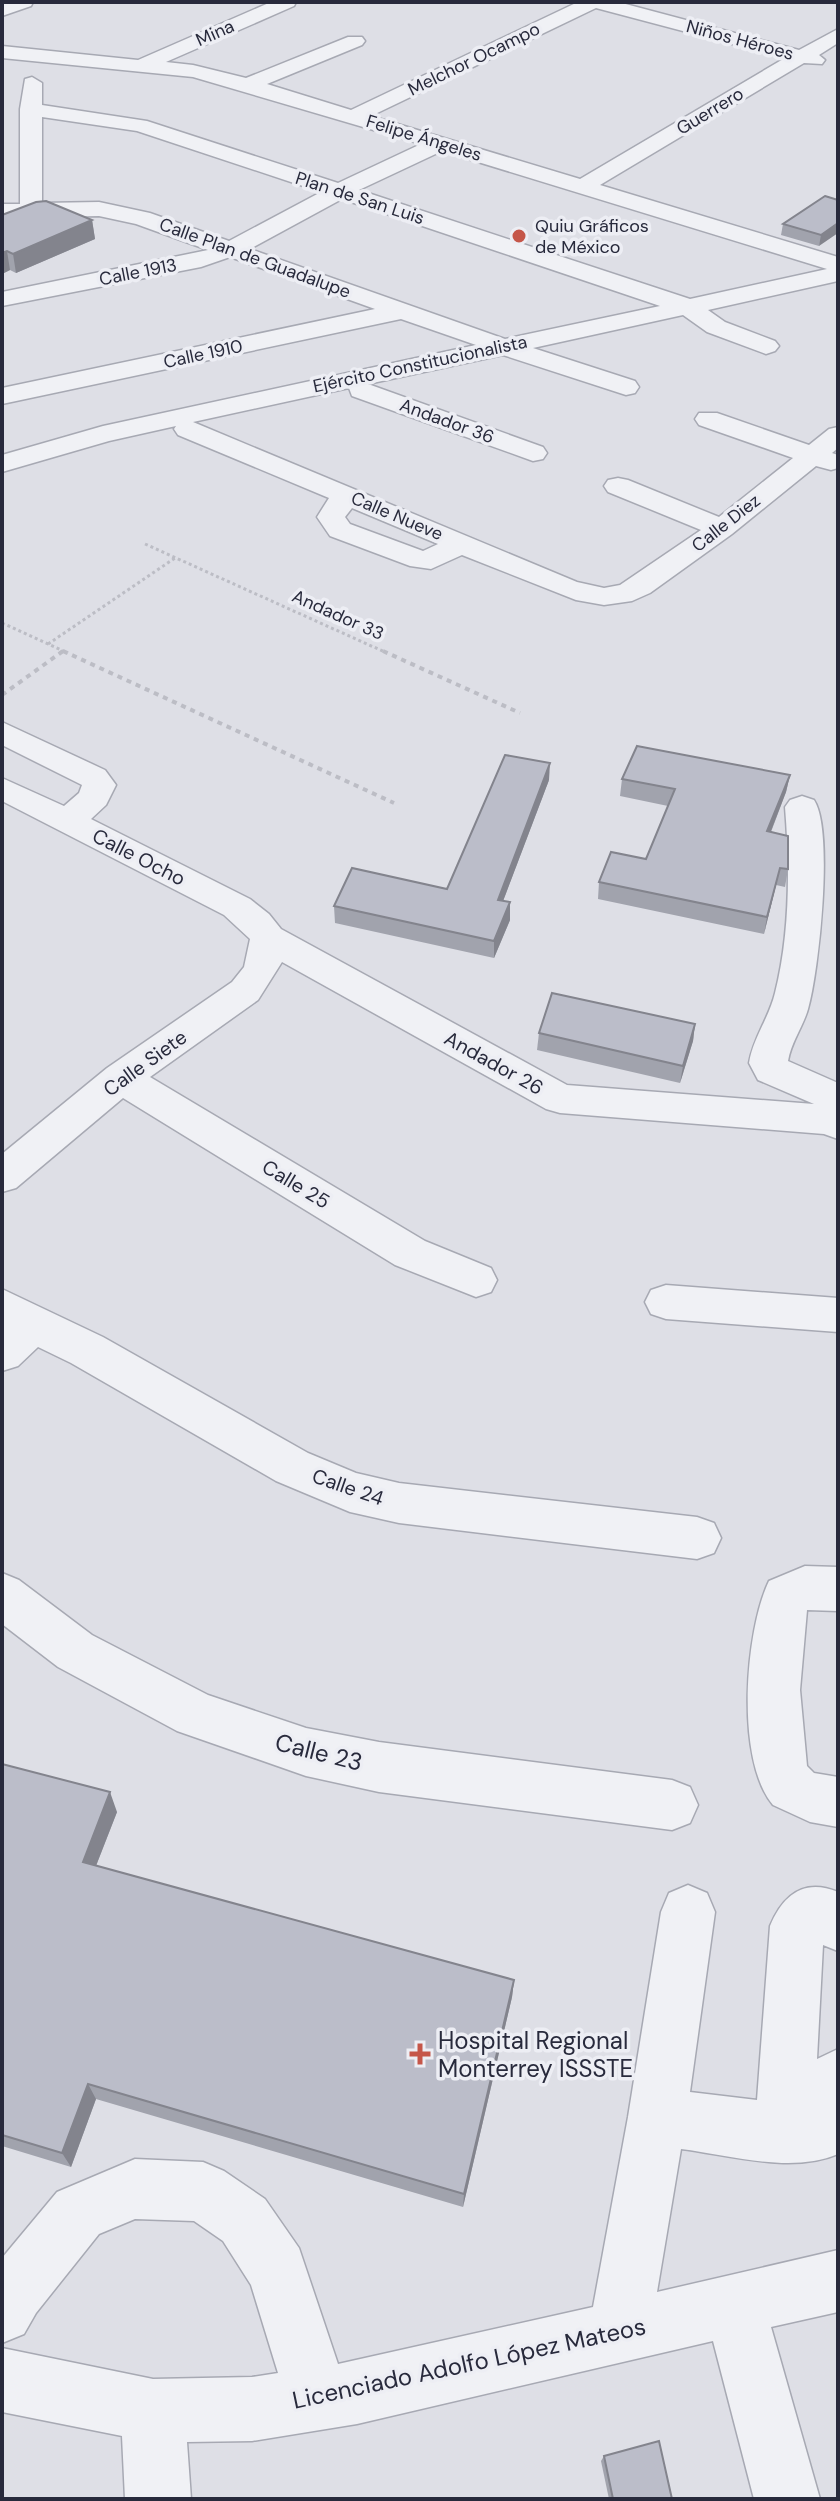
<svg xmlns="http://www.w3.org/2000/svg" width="840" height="2501" font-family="'DM Sans',sans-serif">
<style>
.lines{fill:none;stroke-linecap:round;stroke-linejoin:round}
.minor-casing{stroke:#a7a9b3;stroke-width:3}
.path-far1{stroke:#bcbdc5;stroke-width:3;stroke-dasharray:3 3;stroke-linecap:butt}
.path{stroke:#bcbdc5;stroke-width:4;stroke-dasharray:5 5;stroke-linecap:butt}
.minor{fill:#f0f1f5;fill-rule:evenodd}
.wall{fill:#a1a3ad}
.shaded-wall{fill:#83848d}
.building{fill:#bbbdc9;stroke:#83848d;stroke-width:2}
.poi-dot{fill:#c55649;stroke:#edeef4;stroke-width:3}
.labels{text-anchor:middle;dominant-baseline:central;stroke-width:7;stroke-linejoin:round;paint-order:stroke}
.far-street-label{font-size:18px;fill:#282a3c;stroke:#edeef4}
.far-poi-label{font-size:18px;fill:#282a3c;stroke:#edeef4;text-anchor:start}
.street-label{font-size:20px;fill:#282a3c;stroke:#edeef4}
.near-street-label{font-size:24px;fill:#282a3c;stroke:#edeef4}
.near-poi-label{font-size:24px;fill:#282a3c;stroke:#edeef4;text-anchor:start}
</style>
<rect width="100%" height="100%" fill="#dedfe6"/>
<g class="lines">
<g class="minor-casing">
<g id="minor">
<polygon points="6,2 33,2 31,6 2,16 2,4"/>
<path d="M 271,2 L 296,2 L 294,6 L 166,62 L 193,65 L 246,78 L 348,37 L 362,37 L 365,41 L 362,45 L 267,84 L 351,110 L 578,2 L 618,2 L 799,50 L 838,29 L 838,43 L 819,55 L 825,60 L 822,64 L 804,63 L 600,185 L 838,257 L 838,281 L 708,310 L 725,322 L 775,341 L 779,346 L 775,351 L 766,354 L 707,332 L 683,315 L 533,348 L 635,381 L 639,387 L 635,393 L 626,395 L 503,355 L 368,384 L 543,447 L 547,453 L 543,459 L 533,461 L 352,396 L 349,388 L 193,422 L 577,582 L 604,588 L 620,585 L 701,530 L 608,492 L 604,486 L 608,480 L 618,478 L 628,480 L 719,517 L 793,458 L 699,425 L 695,419 L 699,413 L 717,413 L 809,445 L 829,429 L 838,427 L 838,448 L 832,453 L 838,455 L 838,468 L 831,470 L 816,466 L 732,534 L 650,593 L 632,601 L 604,605 L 576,600 L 462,555 L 431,569 L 410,566 L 330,536 L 317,517 L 329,498 L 178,435 L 174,429 L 176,426 L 109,441 L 2,472 L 2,455 L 103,426 L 476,345 L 401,319 L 2,404 L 2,388 L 375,309 L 230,257 L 201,267 L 2,306 L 2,292 L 208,250 L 136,224 L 99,216 L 2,218 L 2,204 L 20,204 L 20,109 L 25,79 L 32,77 L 42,83 L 42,105 L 147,121 L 338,183 L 421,144 L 193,77 L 2,58 L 2,46 L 138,60 ZM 596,8 L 785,58 L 580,179 L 371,116 ZM 42,117 L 137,131 L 321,192 L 229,241 L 150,213 L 99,202 L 42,203 ZM 442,151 L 827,269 L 690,299 L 359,190 ZM 342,199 L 660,306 L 505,339 L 250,249 ZM 352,508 L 438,544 L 423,551 L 350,524 L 345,517 Z"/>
<path d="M 2,722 L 105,770 L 116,785 L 106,805 L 91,819 L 250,899 L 269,914 L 281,929 L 567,1085 L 814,1104 L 758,1080 L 749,1063 C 753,1038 769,1018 775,993 C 790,934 790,868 785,807 L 790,800 L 802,796 L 814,800 C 834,830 819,971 808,1009 C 803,1027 791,1042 788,1061 L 838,1083 L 838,1139 L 824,1134 L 560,1113 L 546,1109 L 282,962 L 258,1000 L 150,1077 L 425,1241 L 491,1268 L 497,1280 L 491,1292 L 476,1297 L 395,1265 L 123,1098 L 16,1188 L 2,1192 L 2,1154 L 107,1068 L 232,982 L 244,967 L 250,939 L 224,915 L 2,801 L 2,778 L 64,806 L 79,793 L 82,785 L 2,745 Z"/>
<polygon points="666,1285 838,1298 838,1332 666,1319 651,1314 645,1302 651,1290"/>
<polygon points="2,1289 103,1337 308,1453 356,1473 399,1483 697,1517 714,1523 721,1538 714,1553 697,1559 399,1523 350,1512 276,1481 71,1363 38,1347 18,1366 2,1371"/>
<path d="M 805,1566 L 838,1567 L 838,1611 L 807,1610 L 800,1690 L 807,1766 L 814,1773 L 838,1777 L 838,1827 L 810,1822 L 773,1805 C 735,1760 745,1631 769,1581 Z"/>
<polygon points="2,1573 19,1580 92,1635 208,1695 306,1728 379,1742 672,1780 690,1787 698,1805 690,1823 672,1830 379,1792 306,1776 177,1731 58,1667 2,1624"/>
<path d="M 688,1885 L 707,1893 L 715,1912 L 690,2092 L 757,2100 L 770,1926 C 783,1895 804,1878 838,1892 L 838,1951 L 823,1945 L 817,2059 L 838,2049 L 838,2154 C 791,2174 730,2155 681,2149 L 657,2292 L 838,2250 L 838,2312 L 771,2327 L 820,2499 L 754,2499 L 713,2341 L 357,2424 L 252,2441 L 187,2442 L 191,2499 L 125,2499 L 122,2436 L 2,2412 L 2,2348 L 153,2379 L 252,2377 L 278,2373 L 251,2285 L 223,2241 L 194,2221 L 135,2219 L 99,2234 L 36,2313 L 24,2334 L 2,2343 L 2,2258 L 57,2192 L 135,2159 L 203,2162 L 224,2171 L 265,2199 L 299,2248 L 338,2364 L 593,2307 L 628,2117 L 661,1912 L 669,1893 Z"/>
</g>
</g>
<g class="path-far1">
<polyline points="145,544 387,653"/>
<polyline points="2,623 68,653"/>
<polyline points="48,644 175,558"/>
<polyline points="60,653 63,651"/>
</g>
<g class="path">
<polyline points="63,651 394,803"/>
<polyline points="383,651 520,713"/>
<polyline points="2,695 63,651"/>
</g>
<use href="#minor" class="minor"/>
</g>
<g class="wall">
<polygon points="838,200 819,246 781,235 783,224"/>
<polygon points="2,215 92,220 95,239 16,273 10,270 2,274"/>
<polygon points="790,775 786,792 771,832 788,869 785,887 776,885 764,934 598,899 599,882 646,859 668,806 620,796 622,779"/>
<polygon points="549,780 503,901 510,920 494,958 335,923 334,906 447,889"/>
<polygon points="695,1024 693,1041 680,1083 537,1050 539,1033"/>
<polygon points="2,1764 117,1812 96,1866 514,1980 512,1997 463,2207 96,2099 71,2167 2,2146"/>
<polygon points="604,2456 672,2499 609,2499 601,2461"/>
</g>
<g class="shaded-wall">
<polygon points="92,220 95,239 16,273 13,254"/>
<polygon points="838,223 838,233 819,246 821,235"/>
<polygon points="7,251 10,270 2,274 2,253"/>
<polygon points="550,763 549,780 497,917 498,900"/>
<polygon points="790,775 786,792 764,849 767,831"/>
<polygon points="780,868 776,885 764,934 767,917"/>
<polygon points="510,902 510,920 494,958 494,941"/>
<polygon points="695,1024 693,1041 680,1083 683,1066"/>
<polygon points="110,1792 117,1812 90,1881 83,1862"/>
<polygon points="514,1980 512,1997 463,2207 464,2194"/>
<polygon points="88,2084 96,2099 71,2167 62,2153"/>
</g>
<g class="building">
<polygon points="825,196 838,200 838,223 821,235 783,224"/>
<polygon points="46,201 92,220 13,254 7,251 2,253 2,215 36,202"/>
<polygon points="637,746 790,775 767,831 788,836 788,869 780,868 767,917 599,882 611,852 646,859 675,789 622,779"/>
<polygon points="505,755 550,763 498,900 510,902 494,941 334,906 352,868 447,889"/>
<polygon points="552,993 695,1024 683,1066 539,1033"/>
<polygon points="2,1764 110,1792 83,1862 514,1980 464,2194 88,2084 62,2153 2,2135"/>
<polygon points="659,2441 672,2499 613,2499 604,2456"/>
</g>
<g class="poi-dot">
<circle cx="519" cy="236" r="8"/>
<path d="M416 2042h8v8h8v8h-8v8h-8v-8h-8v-8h8z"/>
</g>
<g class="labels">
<g class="far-street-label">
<text transform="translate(215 33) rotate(-24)">Mina</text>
<text transform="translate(740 40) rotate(15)">Niños Héroes</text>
<text transform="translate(474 59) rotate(-26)">Melchor Ocampo</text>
<text transform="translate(710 111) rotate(-31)">Guerrero</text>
<text transform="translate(424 138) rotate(17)">Felipe Ángeles</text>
<text transform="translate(360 198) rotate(18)">Plan de San Luis</text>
<text transform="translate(255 258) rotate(20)">Calle Plan de Guadalupe</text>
<text transform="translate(138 272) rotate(-11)">Calle 1913</text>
<text transform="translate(203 354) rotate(-12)">Calle 1910</text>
<text transform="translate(420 364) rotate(-12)">Ejército Constitucionalista</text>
<text transform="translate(447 421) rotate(20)">Andador 36</text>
<text transform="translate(397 516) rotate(23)">Calle Nueve</text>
<text transform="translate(726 523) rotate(-38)">Calle Diez</text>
<text transform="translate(338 615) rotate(24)">Andador 33</text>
</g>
<g class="far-poi-label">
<text x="535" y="226">Quiu Gráficos<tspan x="535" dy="21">de México</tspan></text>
</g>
<g class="street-label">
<text transform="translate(139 857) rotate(27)">Calle Ocho</text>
<text transform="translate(145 1063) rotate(-36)">Calle Siete</text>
<text transform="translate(494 1063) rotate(29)">Andador 26</text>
<text transform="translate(296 1184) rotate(31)">Calle 25</text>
<text transform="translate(348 1487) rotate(19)">Calle 24</text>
</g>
<g class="near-street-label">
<text transform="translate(319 1752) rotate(14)">Calle 23</text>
<text transform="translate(469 2363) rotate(-12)">Licenciado Adolfo López Mateos</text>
</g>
<g class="near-poi-label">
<text x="438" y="2040">Hospital Regional<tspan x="438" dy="28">Monterrey ISSSTE</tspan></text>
</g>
</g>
<rect width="840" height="2501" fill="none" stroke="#282a3c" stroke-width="8"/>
</svg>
